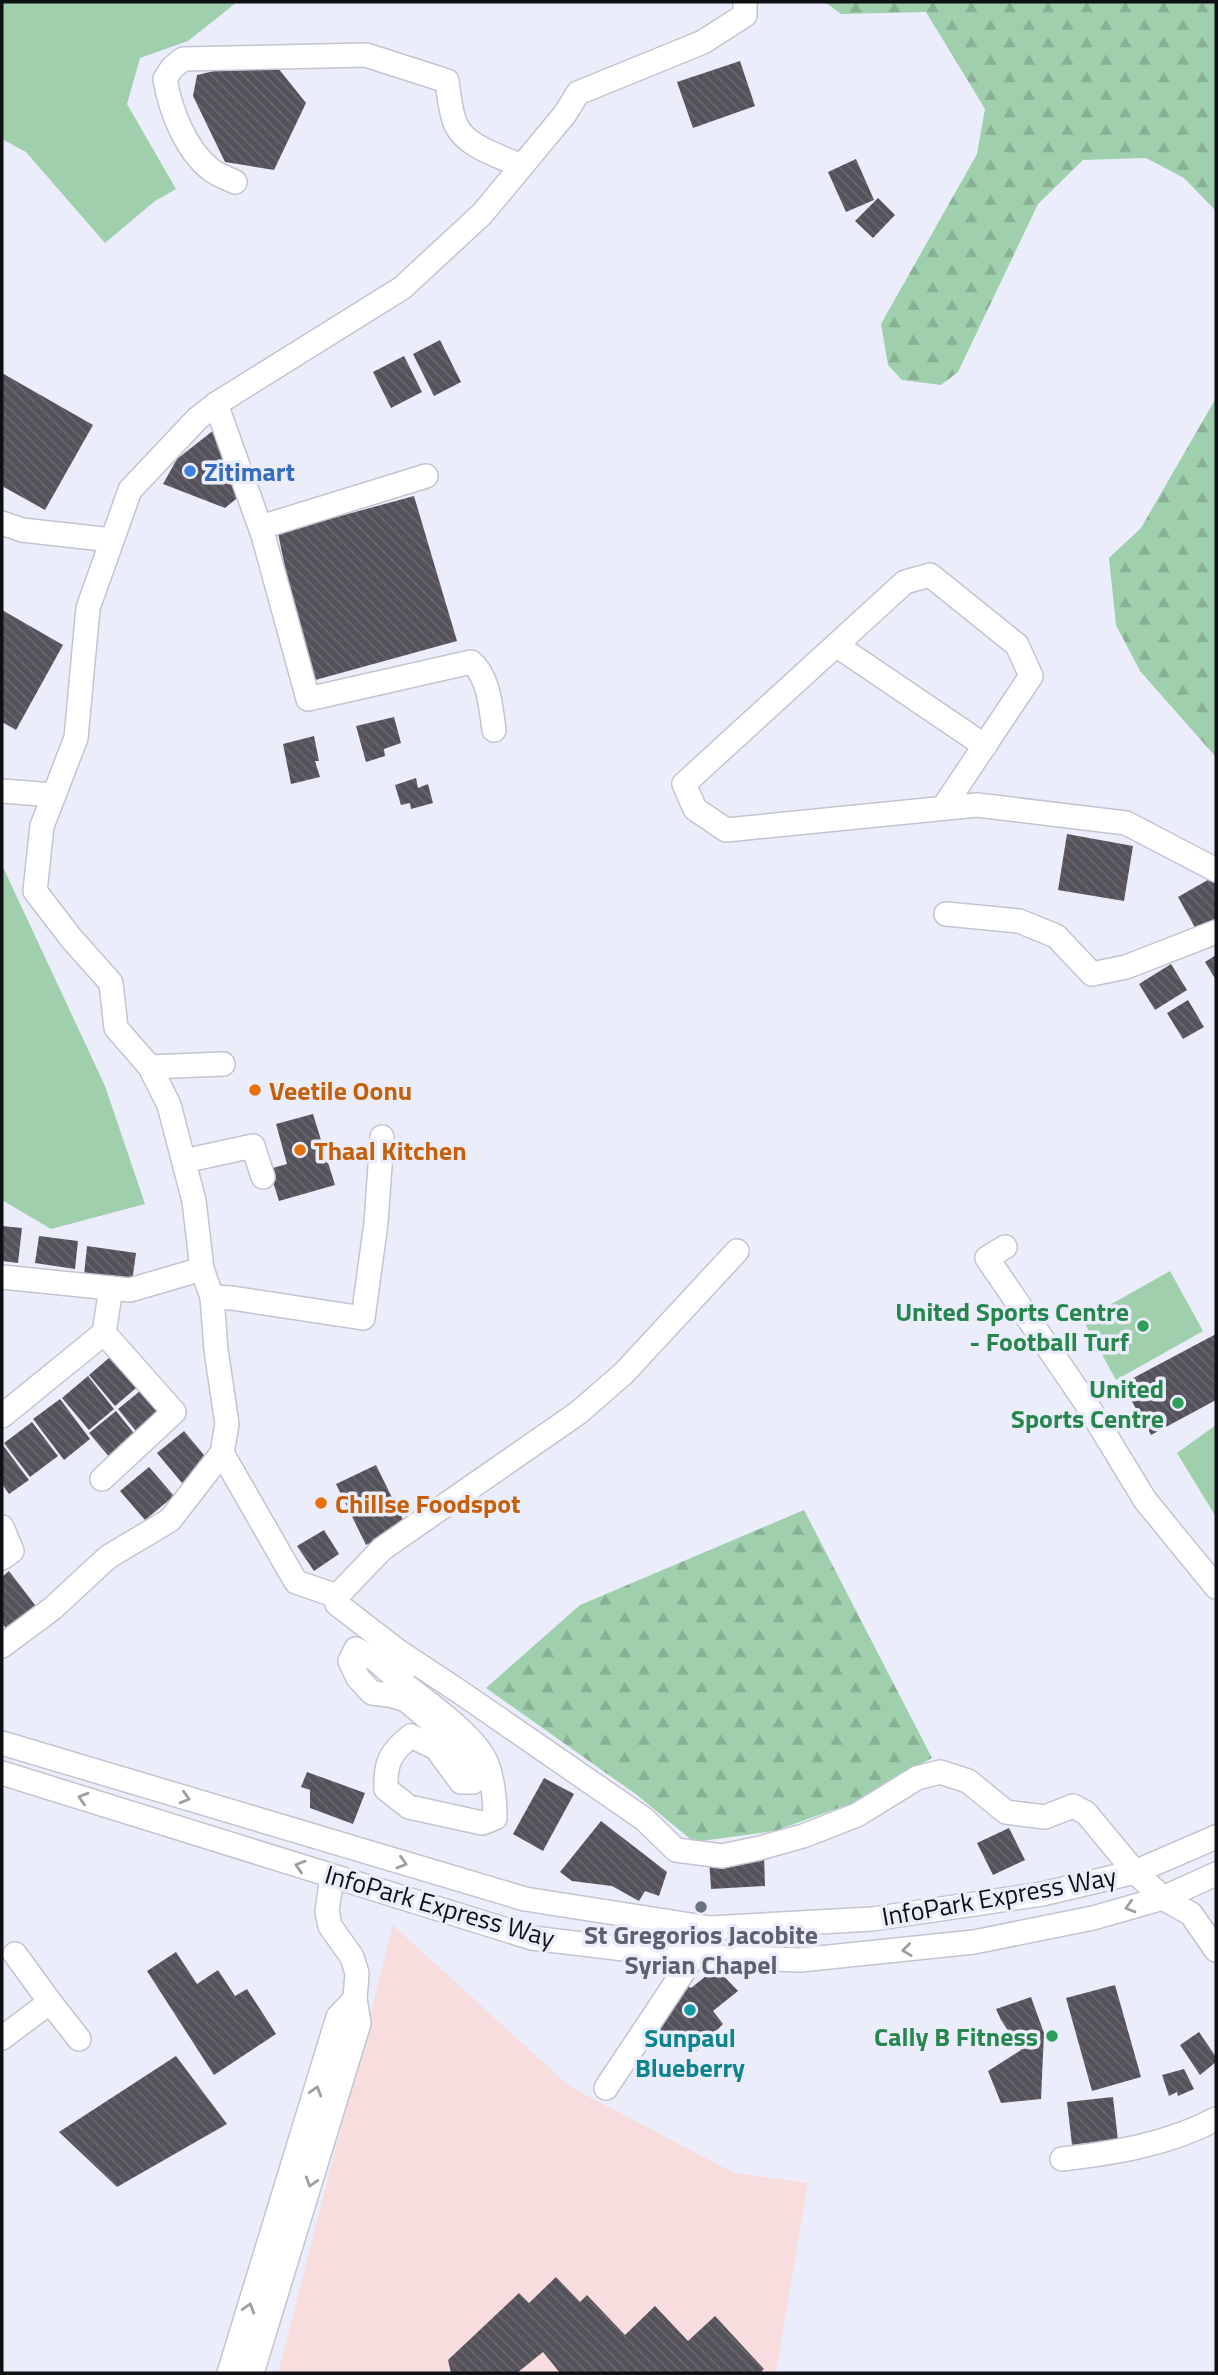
<svg xmlns="http://www.w3.org/2000/svg" width="1218" height="2375" font-family="'Titillium Web',sans-serif">
<style>
.commercial{fill:#f8ddde}
.grass{fill:#9fcfac}
.forest{fill:url(#forest-firs)}
.building{fill:url(#building-back-hatch)}
.lines{fill:none;stroke-linecap:round;stroke-linejoin:round}
.minor-casing{stroke:#c2c5d0;stroke-width:26}
.minor{stroke:#fff;stroke-width:23}
.oneway{stroke:#9f9fa1}
.shop-dot{fill:#3f7fe0;stroke:#ebeefa;stroke-width:2.5}
.food-dot{fill:#e8710a;stroke:#ebeefa;stroke-width:2.5}
.leisure-dot{fill:#2e9e5b;stroke:#ebeefa;stroke-width:2.5}
.worship-dot{fill:#6b7280;stroke:#ebeefa;stroke-width:2.5}
.culture-dot{fill:#0f9aa8;stroke:#ebeefa;stroke-width:2.5}
.labels{text-anchor:middle;dominant-baseline:central;stroke-width:7;stroke-linejoin:round;paint-order:stroke}
.shop-label{font-size:26px;font-weight:bold;fill:#366cbe;stroke:#ebeefa;text-anchor:start}
.food-label{font-size:26px;font-weight:bold;fill:#c56008;stroke:#ebeefa;text-anchor:start}
.leisure-label{font-size:26px;font-weight:bold;fill:#27864d;stroke:#ebeefa;text-anchor:end}
.street-label{font-size:26px;fill:#0f1014;stroke:#ebeefa}
.worship-label{font-size:26px;font-weight:bold;fill:#5b616d;stroke:#ebeefa}
.culture-label{font-size:26px;font-weight:bold;fill:#0d838f;stroke:#ebeefa}
</style>
<defs>
<pattern id="forest-firs" width="22" height="20" patternUnits="userSpaceOnUse" patternTransform="scale(1.75)"><rect width="22" height="20" fill="#9fcfac"/><path d="M5 1l3.5 6h-7zM16 11l3.5 6h-7z" fill="#88b193"/></pattern>
<pattern id="building-back-hatch" width="6" height="6" patternUnits="userSpaceOnUse" patternTransform="scale(1.75)"><rect width="6" height="6" fill="#56525b"/><path d="M-1 5l2 2M0 0l6 6M5-1l2 2" fill="none" stroke="#69666e"/></pattern>
</defs>
<rect width="100%" height="100%" fill="#ebeefa"/>
<polygon class="commercial" points="393,1925 569,2086 734,2173 808,2183 776,2373 278,2373"/>
<g class="grass">
<polygon points="2,2 237,2 188,41 140,58 127,104 176,189 155,201 105,243 26,152 2,139"/>
<polygon points="2,865 105,1086 145,1204 51,1229 2,1200"/>
<polygon points="1170,1271 1203,1331 1116,1380 1083,1320"/>
<polygon points="1216,1425 1216,1517 1177,1453"/>
</g>
<g class="forest">
<polygon points="825,2 1216,2 1216,211 1184,178 1146,158 1083,160 1038,204 958,372 941,385 902,380 888,365 881,324 977,154 985,109 926,12 841,14"/>
<polygon points="1216,398 1216,757 1140,671 1116,625 1109,558 1141,528"/>
<polygon points="804,1510 932,1758 850,1804 774,1831 694,1842 637,1795 486,1688 580,1605"/>
</g>
<g class="building">
<polygon points="270,58 306,103 274,170 225,162 193,96 197,75"/>
<polygon points="740,61 755,106 693,128 677,82"/>
<polygon points="856,159 874,200 846,212 828,172"/>
<polygon points="878,198 895,215 873,238 855,221"/>
<polygon points="440,340 461,382 434,396 413,354"/>
<polygon points="404,356 422,392 391,408 373,372"/>
<polygon points="2,373 93,425 45,510 2,486"/>
<polygon points="219,426 241,495 225,508 163,484 177,459"/>
<polygon points="414,496 457,641 308,682 278,533"/>
<polygon points="2,610 63,645 16,730 2,722"/>
<polygon points="394,717 401,743 384,749 385,756 366,762 356,726"/>
<polygon points="314,736 319,761 315,761 320,777 291,784 283,744"/>
<polygon points="416,778 418,788 428,784 433,803 411,809 410,803 401,805 395,785"/>
<polygon points="1067,834 1133,846 1124,901 1058,890"/>
<polygon points="1213,877 1216,884 1216,920 1197,931 1178,897"/>
<polygon points="1216,955 1216,980 1205,962"/>
<polygon points="1171,964 1187,990 1155,1010 1139,984"/>
<polygon points="1188,1000 1204,1027 1183,1039 1167,1013"/>
<polygon points="313,1114 335,1185 279,1201 269,1169 287,1164 276,1124"/>
<polygon points="2,1226 22,1228 18,1263 2,1261"/>
<polygon points="39,1236 78,1241 75,1269 35,1263"/>
<polygon points="87,1246 136,1253 132,1282 84,1275"/>
<polygon points="1216,1334 1216,1400 1151,1435 1122,1384"/>
<polygon points="116,1352 142,1383 115,1406 89,1375"/>
<polygon points="88,1376 114,1409 89,1430 62,1398"/>
<polygon points="145,1387 167,1413 140,1436 118,1409"/>
<polygon points="60,1399 90,1439 64,1460 33,1419"/>
<polygon points="116,1411 137,1437 111,1459 89,1433"/>
<polygon points="32,1422 58,1456 30,1477 4,1443"/>
<polygon points="184,1431 209,1461 182,1483 157,1453"/>
<polygon points="2,1444 29,1480 9,1494 2,1484"/>
<polygon points="376,1465 406,1526 366,1545 336,1484"/>
<polygon points="149,1467 174,1496 145,1520 120,1491"/>
<polygon points="324,1530 339,1554 314,1571 297,1546"/>
<polygon points="9,1571 38,1609 8,1631 2,1623 2,1577"/>
<polygon points="307,1772 365,1793 353,1824 310,1808 310,1790 301,1787"/>
<polygon points="544,1778 574,1794 543,1851 513,1834"/>
<polygon points="601,1821 667,1872 659,1896 645,1891 639,1901 612,1886 572,1881 560,1872"/>
<polygon points="1009,1828 1025,1860 993,1875 977,1843"/>
<polygon points="764,1855 765,1886 711,1889 709,1858"/>
<polygon points="176,1952 197,1984 218,1970 235,1996 247,1989 276,2034 214,2075 147,1971"/>
<polygon points="716,1968 738,1991 713,2011 723,2024 696,2051 675,2032 656,2048 648,2038 682,1983 691,1988"/>
<polygon points="1115,1985 1141,2077 1092,2091 1066,1998"/>
<polygon points="1031,1997 1044,2033 1041,2099 1001,2103 988,2071 1021,2050 1001,2020 996,2009"/>
<polygon points="1199,2032 1216,2057 1216,2062 1200,2075 1180,2045"/>
<polygon points="176,2056 227,2124 117,2187 59,2132"/>
<polygon points="1184,2069 1194,2089 1178,2096 1177,2092 1169,2096 1162,2075"/>
<polygon points="1113,2097 1118,2140 1072,2145 1067,2102"/>
<polygon points="556,2277 580,2302 587,2295 625,2335 655,2306 688,2341 715,2316 764,2369 760,2373 560,2373 543,2352 517,2373 451,2373 448,2360 519,2293 529,2303"/>
</g>
<g class="lines">
<g class="minor-casing">
<g id="minor">
<path d="M 235,182 C 227,178 217,175 210,169 C 185,149 170,109 165,79 L 172,68 L 183,59 L 366,55 L 447,81 C 449,95 450,112 456,125 C 466,147 500,156 521,166"/>
<path d="M 216,404 L 263,535 L 308,699 L 471,662 C 489,676 491,709 494,730"/>
<polyline points="2,523 22,530 112,540"/>
<polyline points="261,527 426,476"/>
<polyline points="836,645 985,746"/>
<polyline points="2,791 54,795"/>
<polyline points="943,808 1031,676 1017,645 930,575 905,582 684,784 695,809 726,830 977,805 1126,823 1216,870"/>
<polyline points="946,914 1019,921 1056,936 1092,974 1126,967 1216,932"/>
<polyline points="150,1067 223,1064"/>
<polyline points="184,1161 253,1146 263,1177"/>
<polyline points="1005,1247 987,1258 1086,1403 1145,1500 1216,1587"/>
<polyline points="737,1251 624,1373 578,1413 382,1549 337,1596 337,1604 398,1651 460,1692 644,1819 676,1850 722,1856 760,1848 803,1836 857,1815 917,1778 940,1772 968,1781 1006,1812 1045,1817 1073,1806 1086,1813 1135,1872 1163,1898 1191,1914 1216,1950"/>
<polyline points="2,1277 130,1290 202,1269"/>
<polyline points="212,1297 232,1298 363,1318 376,1223 382,1137"/>
<polyline points="2,1416 104,1333 111,1288"/>
<polyline points="222,1453 296,1582 337,1596"/>
<polyline points="102,1479 174,1412 104,1333"/>
<polyline points="2,1527 12,1551 2,1558"/>
<polyline points="2,1646 53,1608 108,1557 170,1520 222,1453 227,1424 216,1350 212,1297 202,1269 194,1201 169,1105 150,1067 116,1028 111,983 71,938 35,891 42,826 76,738 88,608 130,490 197,419 216,404 402,288 482,214 565,114 578,93 703,42 745,15 745,2"/>
<path d="M 399,1680 L 376,1660 L 356,1649 L 350,1661 L 358,1678 L 372,1693 L 390,1695 L 406,1700 L 456,1742 L 477,1769 L 473,1782 L 461,1782 L 436,1748 L 411,1736 C 390,1752 385,1763 386,1789 L 409,1807 L 482,1823 L 495,1818 C 495,1801 493,1780 487,1764 C 476,1735 423,1700 399,1680 L 409,1659"/>
<polyline points="2,1743 525,1899 710,1928 872,1919 1042,1894 1135,1872 1216,1837"/>
<polyline points="2,1773 532,1938 683,1956 800,1960 974,1942 1093,1918 1163,1898 1216,1874"/>
<polyline points="15,1954 50,2002"/>
<polyline points="2,2038 50,2002 79,2039"/>
<polyline points="606,2088 693,1957"/>
<path d="M 1062,2159 C 1115,2153 1169,2144 1216,2119"/>
<polyline points="229,2373 338,2017 355,1999"/>
<polyline points="252,2373 359,2023 355,1999 357,1973 352,1957 330,1926 327,1911 332,1877"/>
</g>
</g>
<use href="#minor" class="minor"/>
</g>
<defs><path id="oneway-chevron" d="M-2-3.5L2.5 0L-2 3.5" fill="none" stroke-width="1.6" stroke-linecap="round" stroke-linejoin="round" transform="scale(1.75)"/></defs>
<g class="oneway">
<use href="#oneway-chevron" transform="translate(83 1798) rotate(-163)"/>
<use href="#oneway-chevron" transform="translate(185 1798) rotate(17)"/>
<use href="#oneway-chevron" transform="translate(402 1863) rotate(17)"/>
<use href="#oneway-chevron" transform="translate(300 1866) rotate(-163)"/>
<use href="#oneway-chevron" transform="translate(1130 1907) rotate(164)"/>
<use href="#oneway-chevron" transform="translate(907 1950) rotate(173)"/>
<use href="#oneway-chevron" transform="translate(316 2091) rotate(-73)"/>
<use href="#oneway-chevron" transform="translate(311 2182) rotate(107)"/>
<use href="#oneway-chevron" transform="translate(249 2308) rotate(-73)"/>
</g>
<circle class="shop-dot" cx="190" cy="471" r="7"/>
<g class="food-dot">
<circle cx="255" cy="1090" r="7"/>
<circle cx="300" cy="1150" r="7"/>
<circle cx="321" cy="1503" r="7"/>
</g>
<g class="leisure-dot">
<circle cx="1143" cy="1326" r="7"/>
<circle cx="1178" cy="1403" r="7"/>
<circle cx="1052" cy="2036" r="7"/>
</g>
<circle class="worship-dot" cx="701" cy="1907" r="7"/>
<circle class="culture-dot" cx="690" cy="2010" r="7"/>
<g class="labels">
<g class="shop-label">
<text x="204" y="471">Zitimart</text>
</g>
<g class="food-label">
<text x="269" y="1090">Veetile Oonu</text>
<text x="314" y="1150">Thaal Kitchen</text>
<text x="335" y="1503">Chillse Foodspot</text>
</g>
<g class="leisure-label">
<text x="1129" y="1311">United Sports Centre<tspan x="1129" dy="30">- Football Turf</tspan></text>
<text x="1164" y="1388">United<tspan x="1164" dy="30">Sports Centre</tspan></text>
<text x="1038" y="2036">Cally B Fitness</text>
</g>
<g class="street-label">
<text transform="translate(999 1896) rotate(-10)">InfoPark Express Way</text>
<text transform="translate(440 1906) rotate(16)">InfoPark Express Way</text>
</g>
<g class="worship-label">
<text x="701" y="1934">St Gregorios Jacobite<tspan x="701" dy="30">Syrian Chapel</tspan></text>
</g>
<g class="culture-label">
<text x="690" y="2037">Sunpaul<tspan x="690" dy="30">Blueberry</tspan></text>
</g>
</g>
<rect width="1218" height="2375" fill="none" stroke="#0f1014" stroke-width="7"/>
</svg>
